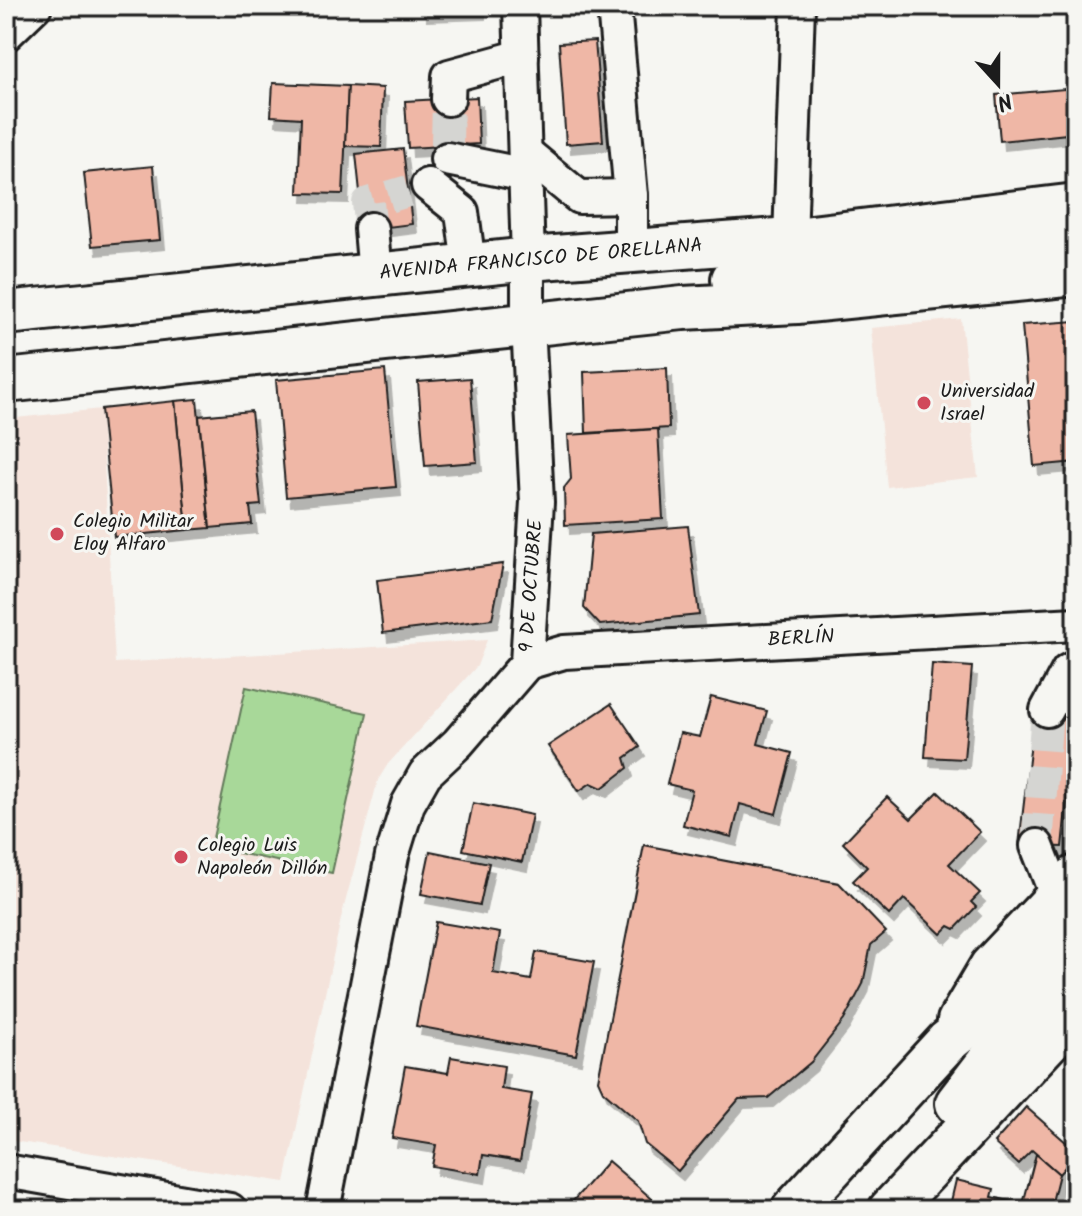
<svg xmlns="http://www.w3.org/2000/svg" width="1082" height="1216" font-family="Kalam,sans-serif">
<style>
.built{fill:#f4e3db}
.green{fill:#a8d899;stroke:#627a5a;stroke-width:2}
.building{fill:#efb7a6;stroke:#1c1c1c;stroke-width:2;filter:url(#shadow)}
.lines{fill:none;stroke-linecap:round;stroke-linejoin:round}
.minor-tunnel{stroke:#d5d5d2;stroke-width:32;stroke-dasharray:32 16;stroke-linecap:butt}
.minor-casing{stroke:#1c1c1c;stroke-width:38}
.major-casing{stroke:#1c1c1c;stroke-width:48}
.minor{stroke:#f6f6f2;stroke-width:32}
.major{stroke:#f6f6f2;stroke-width:42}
.poi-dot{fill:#d1495b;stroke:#f6f6f2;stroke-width:3}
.labels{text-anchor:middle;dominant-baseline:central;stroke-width:6;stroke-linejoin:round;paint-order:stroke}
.street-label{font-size:20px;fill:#1c1c1c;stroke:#f6f6f2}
.poi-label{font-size:20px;fill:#1c1c1c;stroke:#f6f6f2;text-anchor:start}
</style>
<defs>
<filter id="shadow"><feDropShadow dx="5" dy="9" stdDeviation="0" flood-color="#0004"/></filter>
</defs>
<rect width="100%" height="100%" fill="#f6f6f2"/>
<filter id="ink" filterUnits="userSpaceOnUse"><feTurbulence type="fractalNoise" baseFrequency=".0125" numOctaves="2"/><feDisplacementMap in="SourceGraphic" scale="16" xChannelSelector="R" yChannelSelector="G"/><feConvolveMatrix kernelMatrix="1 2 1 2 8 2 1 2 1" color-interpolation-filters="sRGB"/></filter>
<g filter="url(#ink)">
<g class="built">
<polygon points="961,319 978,477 887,487 871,328"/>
<polygon points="101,409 115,663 487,640 477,666 388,764 378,780 342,914 285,1182 6,1140 6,419"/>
</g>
<polygon class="green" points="246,687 367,713 332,873 211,847"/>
<g class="building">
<polygon points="422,6 480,6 480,10 422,12"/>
<polygon points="595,41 603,141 566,144 559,43"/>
<polygon points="273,83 348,86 343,194 298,193 301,118 271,116"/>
<polygon points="348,86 383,88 381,147 345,146"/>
<polygon points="1076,88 1076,133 1000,141 996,95"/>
<polygon points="477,97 479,144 408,148 405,101"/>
<polygon points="403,149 412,224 364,230 356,154"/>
<polygon points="153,166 160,240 92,246 84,173"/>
<polygon points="1076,321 1076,462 1034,466 1022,325"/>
<polygon points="667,368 669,428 586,433 584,372"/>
<polygon points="385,370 396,487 286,497 276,380"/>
<polygon points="470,378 477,462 425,466 418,382"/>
<polygon points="197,399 210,528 187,530 175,401"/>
<polygon points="175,401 187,530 114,537 101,409"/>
<polygon points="251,411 261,505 250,506 252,524 210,528 199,416"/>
<polygon points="658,429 663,519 565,525 564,488 571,479 568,435"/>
<polygon points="688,526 699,615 600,625 584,608 591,534"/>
<polygon points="503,564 492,619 383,633 377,580"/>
<polygon points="932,664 972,667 964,759 925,757"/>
<polygon points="711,697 767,711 758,744 792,753 776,814 740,804 732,837 683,825 692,790 667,784 680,733 700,737"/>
<polygon points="611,704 640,747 625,758 628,768 602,788 591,783 579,791 548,746"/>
<polygon points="1035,708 1076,714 1062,847 1019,845"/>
<polygon points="938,792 980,832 949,864 980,893 971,902 976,907 955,929 949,926 941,934 904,899 889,915 853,881 867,867 843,843 887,797 911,819"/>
<polygon points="473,803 532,815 522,862 463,850"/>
<polygon points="644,845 839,883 886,932 871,945 863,984 844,1020 811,1062 768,1098 739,1099 678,1171 645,1144 638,1121 603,1091 598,1080"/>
<polygon points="430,851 489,863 480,905 421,894"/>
<polygon points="436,922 500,933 493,973 531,980 536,952 594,962 576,1055 416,1026"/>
<polygon points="451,1057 504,1066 501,1089 532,1094 520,1161 483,1155 480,1174 432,1166 436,1145 392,1138 405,1066 448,1073"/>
<polygon points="1026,1107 1076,1151 1076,1155 1059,1174 1032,1150 1018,1164 994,1143"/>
<polygon points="1036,1154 1059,1174 1050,1210 949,1210 956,1180 994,1189 992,1197 1023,1204"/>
<polygon points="608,1161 665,1210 565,1210"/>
</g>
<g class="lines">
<g class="minor-tunnel">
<polyline points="447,145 448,99"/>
<polyline points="371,229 368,203 408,191"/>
<polyline points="1037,846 1047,710"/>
</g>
<g class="minor-casing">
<g id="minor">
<polyline points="614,6 631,196 631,251"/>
<polyline points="6,34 35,6"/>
<polyline points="448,99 449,76 522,56"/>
<polyline points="526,153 579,197 631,196"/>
<polyline points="447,159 526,175"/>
<polyline points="428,185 462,212 469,265"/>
<polyline points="371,229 375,275"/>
<polyline points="790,240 798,6"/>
<polyline points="527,663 564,652 1076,624"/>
<polyline points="1047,710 1068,671 1076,667"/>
<polyline points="1037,846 1057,897"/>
<polyline points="6,1171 230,1210"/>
<polyline points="323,1210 392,856 408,804 425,774 458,743 527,663 537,502 528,324 528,259 520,6"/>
</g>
</g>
<g class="major-casing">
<g id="major">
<polyline points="733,279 1076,243"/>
<polyline points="6,313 529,259 803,238 1076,205"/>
<polyline points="6,381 683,308 797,302 1076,274"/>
<polyline points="959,1021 991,967 1076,877"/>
<polyline points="957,1103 1003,1043 1076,966"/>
<polyline points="793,1210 947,1042 1023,981 1076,925"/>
<polyline points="890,1210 1076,1012"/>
</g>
</g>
<use href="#minor" class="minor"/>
<use href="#major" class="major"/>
</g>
</g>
<g class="poi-dot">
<circle cx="924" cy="403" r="8"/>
<circle cx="57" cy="534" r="8"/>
<circle cx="181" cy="857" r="8"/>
</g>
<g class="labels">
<g class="street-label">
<text transform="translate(541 260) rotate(-5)">AVENIDA FRANCISCO DE ORELLANA</text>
<text transform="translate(532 586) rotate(-86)">9 DE OCTUBRE</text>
<text transform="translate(801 639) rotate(-3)">BERLÍN</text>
</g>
<g class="poi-label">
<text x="940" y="392">Universidad<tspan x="940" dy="23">Israel</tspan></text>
<text x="73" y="522">Colegio Militar<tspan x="73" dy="23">Eloy Alfaro</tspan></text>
<text x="197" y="846">Colegio Luis<tspan x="197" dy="23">Napoleón Dillón</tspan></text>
</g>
</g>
<rect width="1082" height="1216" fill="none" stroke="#f6f6f2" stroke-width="32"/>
<rect x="16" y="16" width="1050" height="1184" fill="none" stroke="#1c1c1c" stroke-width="3" filter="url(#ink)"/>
<g transform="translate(998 84) rotate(159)" stroke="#f6f6f2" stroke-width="6" paint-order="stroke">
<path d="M0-6L14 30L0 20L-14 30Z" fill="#1c1c1c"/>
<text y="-12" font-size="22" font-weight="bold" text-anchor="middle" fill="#1c1c1c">N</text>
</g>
</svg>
